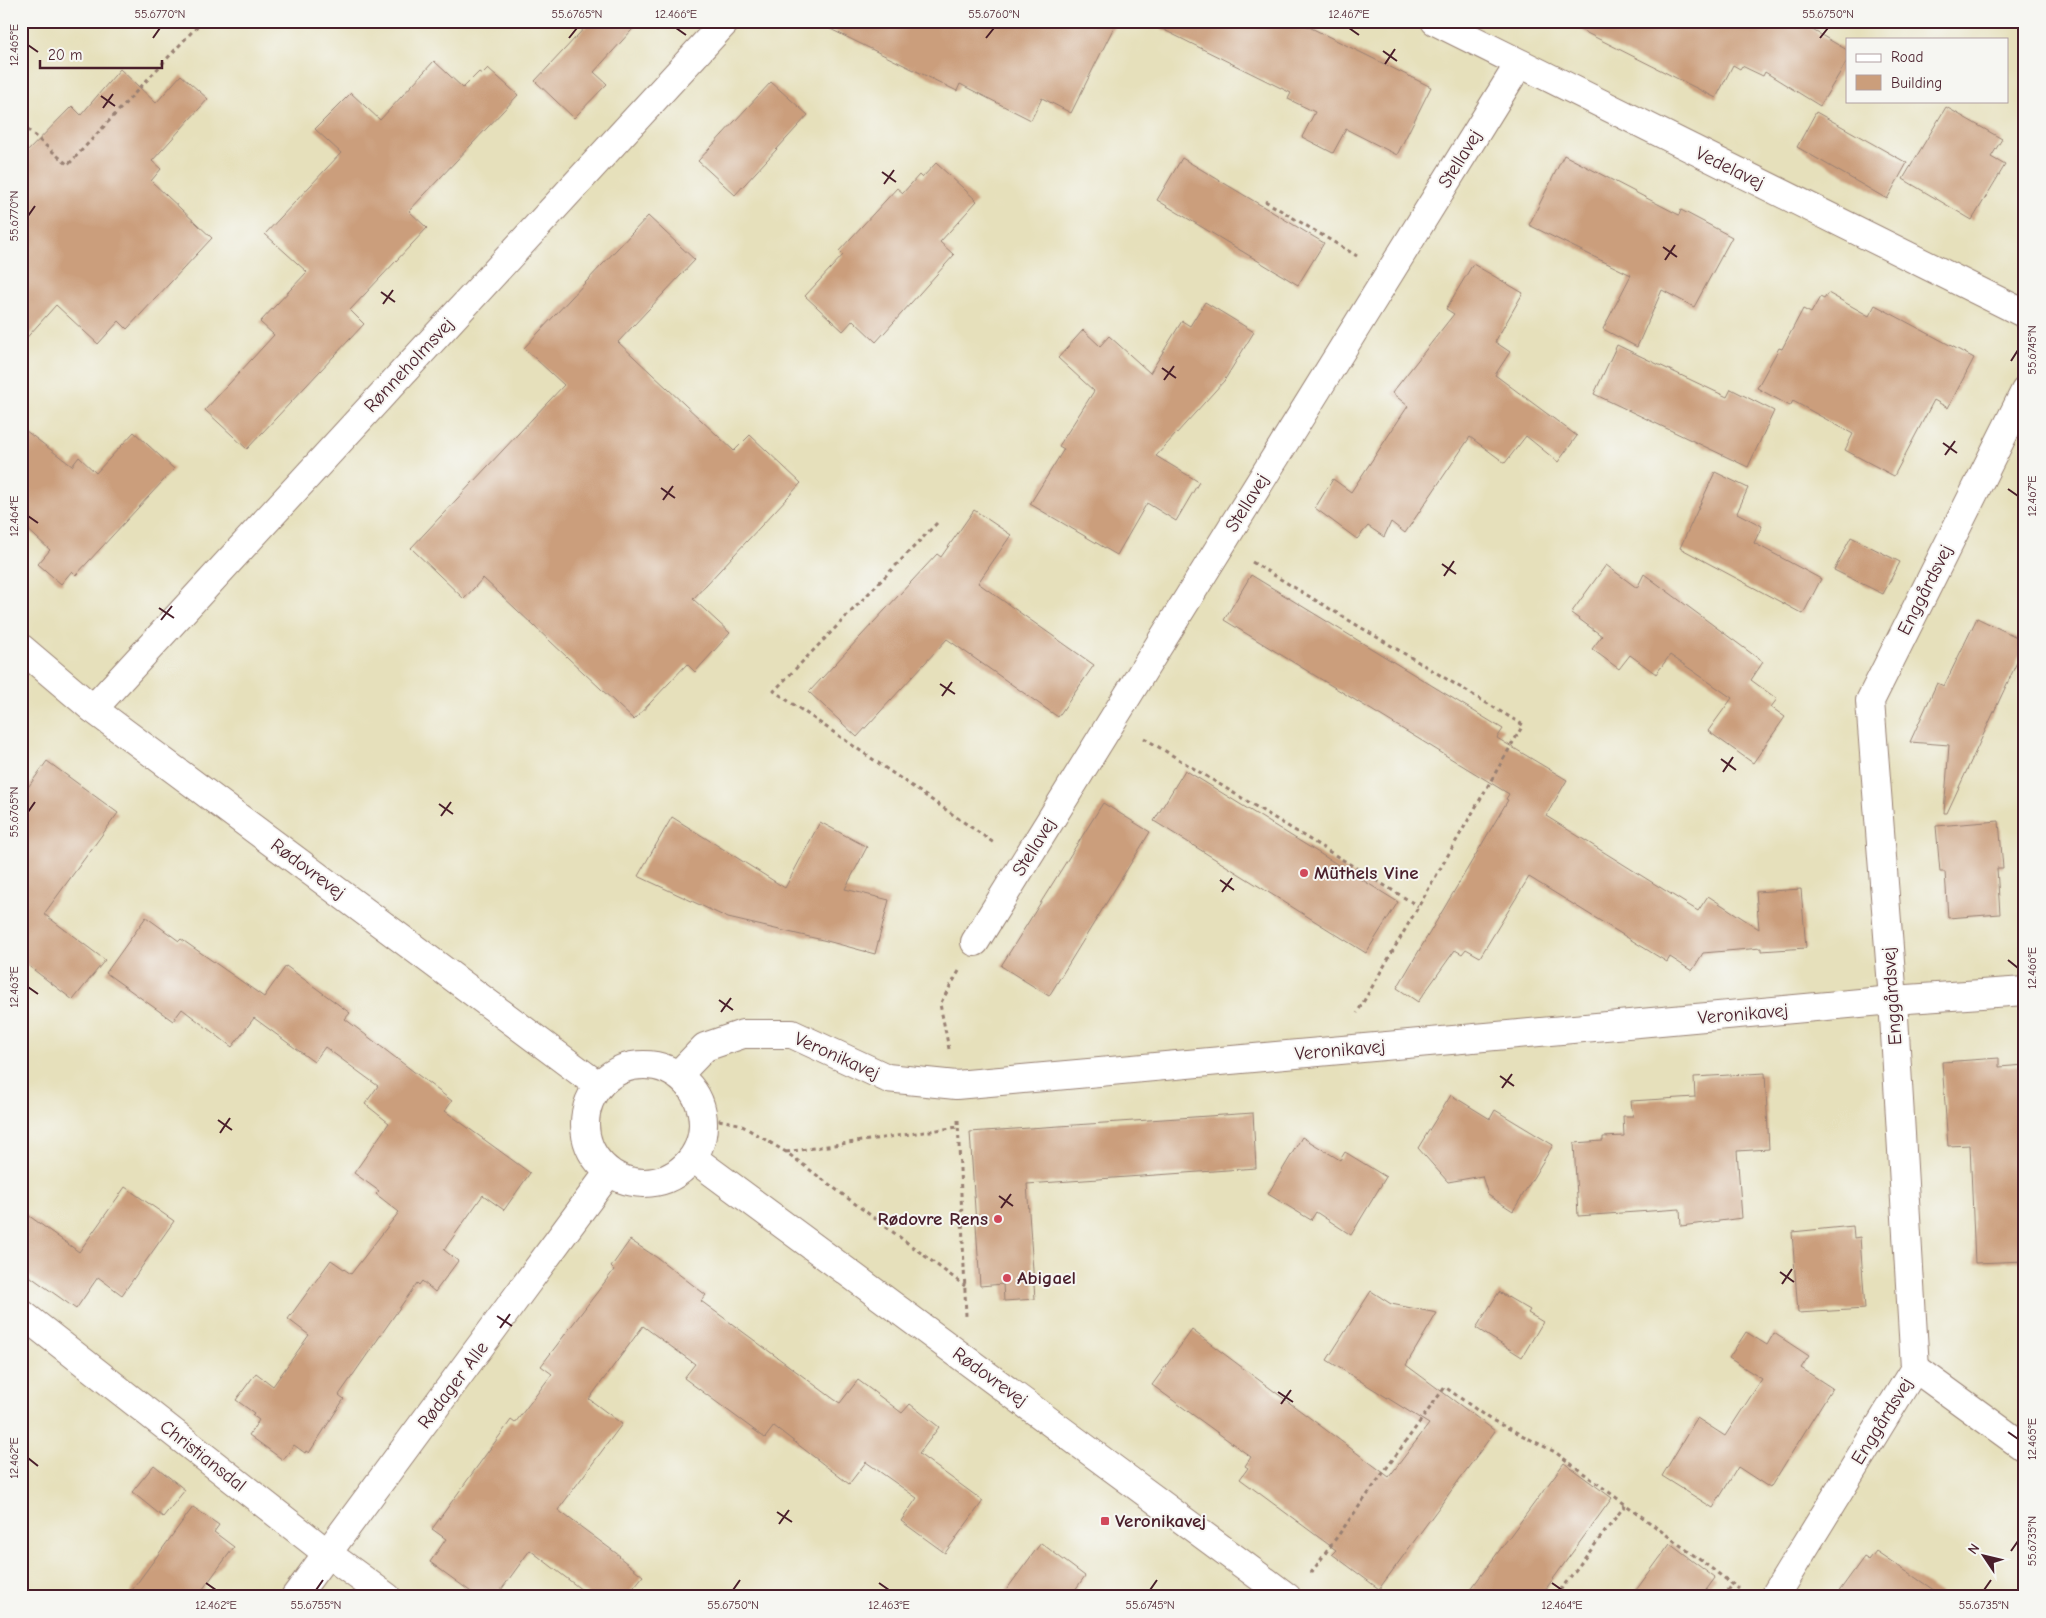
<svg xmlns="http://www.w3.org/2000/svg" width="2046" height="1618" font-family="'Comic Neue',sans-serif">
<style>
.building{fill:#cb9e7b}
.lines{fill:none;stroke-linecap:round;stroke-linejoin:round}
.street-casing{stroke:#988073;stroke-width:30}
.secondary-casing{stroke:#988073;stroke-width:30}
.path{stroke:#988073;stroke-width:3;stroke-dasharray:4 4;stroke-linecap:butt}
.street{stroke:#fff;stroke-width:28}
.secondary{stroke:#fff;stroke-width:28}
.ticks{fill:none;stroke:#4a1f2b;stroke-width:2}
.poi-dot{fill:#d1495b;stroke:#f6f6f2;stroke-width:2}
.labels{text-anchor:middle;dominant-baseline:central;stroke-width:4;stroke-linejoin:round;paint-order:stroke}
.street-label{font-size:19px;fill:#4a1f2b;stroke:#f6f6f2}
.poi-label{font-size:19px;font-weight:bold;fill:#4a1f2b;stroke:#f6f6f2;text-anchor:start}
.neatline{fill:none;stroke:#4a1f2b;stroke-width:2}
.ticks-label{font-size:12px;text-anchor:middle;fill:#4a1f2b}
</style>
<rect width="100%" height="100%" fill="#f6f6f2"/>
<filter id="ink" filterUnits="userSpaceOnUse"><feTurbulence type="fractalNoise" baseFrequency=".02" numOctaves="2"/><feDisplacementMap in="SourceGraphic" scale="10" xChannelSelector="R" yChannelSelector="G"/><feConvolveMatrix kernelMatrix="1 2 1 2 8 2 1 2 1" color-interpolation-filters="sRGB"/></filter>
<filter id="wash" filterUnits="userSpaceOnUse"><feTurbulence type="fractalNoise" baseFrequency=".0096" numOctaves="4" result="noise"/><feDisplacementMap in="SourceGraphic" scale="20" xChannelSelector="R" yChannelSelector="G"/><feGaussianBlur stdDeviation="1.12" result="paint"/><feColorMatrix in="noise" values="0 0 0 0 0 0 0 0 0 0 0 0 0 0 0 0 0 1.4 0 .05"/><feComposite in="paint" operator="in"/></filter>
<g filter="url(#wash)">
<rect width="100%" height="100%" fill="#e6e0bb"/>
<g id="blocks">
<g class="building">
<polygon points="591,21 640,21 594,72 607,84 574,118 535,81"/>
<polygon points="814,21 1117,21 1071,113 1042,98 1031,120 960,84 957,91"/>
<polygon points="1146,21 1297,21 1431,87 1397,155 1346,129 1333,153 1302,137 1315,112 1288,99 1291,93"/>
<polygon points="1563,21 1797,21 1847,50 1847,61 1820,106 1765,72 1763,76 1742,66 1740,69 1733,65 1716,98"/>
<polygon points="434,61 463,88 479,72 482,74 488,68 518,95 409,211 427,228 350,310 364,324 247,449 205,410 274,335 260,322 307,272 265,234 341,153 315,129 351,93 380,120"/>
<polygon points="120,69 156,103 181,75 208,99 152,161 161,169 151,181 212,238 127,329 119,321 98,344 56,305 21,344 21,158 72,106 81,115"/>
<polygon points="771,82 808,115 735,195 698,161"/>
<polygon points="1946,107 2002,139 1991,157 2005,165 1972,220 1903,179"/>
<polygon points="1816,112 1907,163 1887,199 1797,147"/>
<polygon points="1564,155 1679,215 1681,210 1732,237 1694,307 1662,290 1637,347 1603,329 1631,275 1529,225"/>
<polygon points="1182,158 1324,243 1298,285 1157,200"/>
<polygon points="936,163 977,201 940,242 954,255 876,342 853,320 843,331 805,296 843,255 839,251 897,188 903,193 919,175 922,178"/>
<polygon points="648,216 695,260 618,342 734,451 750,435 801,483 693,599 730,633 695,672 687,664 634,720 483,578 464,599 411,548 564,385 524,348"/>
<polygon points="1473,264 1523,293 1495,342 1510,352 1495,375 1577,436 1558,462 1526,436 1505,463 1470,437 1405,533 1391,522 1384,537 1368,526 1357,539 1315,508 1333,479 1351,492 1408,406 1392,393 1454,314 1446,309"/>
<polygon points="1828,293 1869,316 1875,305 1974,358 1948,408 1934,400 1894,476 1845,450 1853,434 1793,401 1790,406 1757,388 1779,348 1782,349 1803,309 1811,313 1820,297 1824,299"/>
<polygon points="1205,302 1254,332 1224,381 1156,456 1199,482 1176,521 1147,503 1117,555 1030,504 1064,449 1059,446 1094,391 1058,358 1083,330 1100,346 1109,336 1150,373 1182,321 1190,326"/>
<polygon points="1617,345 1727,397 1731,389 1774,411 1748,467 1594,394"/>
<polygon points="21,427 72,466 79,457 96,473 134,432 174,469 76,575 72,571 61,584 38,564 50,550 21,523"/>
<polygon points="1715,472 1748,488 1737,513 1762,526 1754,543 1821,579 1803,614 1680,548"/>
<polygon points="974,510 1011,535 978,583 1094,665 1058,717 947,639 857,737 809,692 937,554 941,557"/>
<polygon points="1851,537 1900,562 1883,594 1834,570"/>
<polygon points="1606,565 1637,588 1644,574 1763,662 1751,680 1777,699 1771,707 1785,717 1753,763 1708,731 1732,698 1670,655 1656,674 1630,655 1619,669 1592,649 1602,636 1571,613"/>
<polygon points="1251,575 1503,729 1497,738 1567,780 1546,816 1698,911 1708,896 1759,929 1756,892 1801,889 1806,948 1761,951 1761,948 1703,953 1692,971 1670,957 1667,962 1529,877 1480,957 1466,949 1462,954 1455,950 1418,1002 1397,988 1508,800 1506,799 1509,794 1224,620"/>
<polygon points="1977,618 2025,641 2025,645 1947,813 1944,813 1949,745 1910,742 1937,683 1944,686"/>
<polygon points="47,761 118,813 44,914 105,960 73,1000 21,960 21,797"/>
<polygon points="1185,770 1398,902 1366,953 1154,821"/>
<polygon points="1103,803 1150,832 1049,996 1001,966"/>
<polygon points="672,817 785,888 820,822 867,847 845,889 889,900 875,954 827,941 728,918 638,876"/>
<polygon points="1999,821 2003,868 1997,868 2000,914 1948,918 1945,872 1940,872 1936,826"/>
<polygon points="146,917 179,941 181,939 264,997 286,966 350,1013 345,1019 452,1101 445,1111 530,1173 504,1210 483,1195 444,1250 458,1261 435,1292 422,1281 419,1285 417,1283 339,1395 344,1399 309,1453 306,1451 305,1453 294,1445 283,1460 249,1435 259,1420 252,1415 254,1413 236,1400 256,1373 273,1386 309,1335 288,1319 331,1260 351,1274 399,1212 376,1194 379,1191 354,1173 389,1123 365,1104 378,1086 325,1047 314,1062 254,1018 232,1047 182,1009 173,1021 106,973"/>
<polygon points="1999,1058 1999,1067 2025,1065 2025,1261 1975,1263 1970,1145 1948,1146 1942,1062"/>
<polygon points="1765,1073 1769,1149 1737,1151 1742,1218 1681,1226 1680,1209 1578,1216 1574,1143 1603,1141 1603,1137 1624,1136 1623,1116 1633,1116 1631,1101 1695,1097 1694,1077"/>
<polygon points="1451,1095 1490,1119 1495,1110 1553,1145 1513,1211 1488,1195 1482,1176 1448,1182 1418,1148"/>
<polygon points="1253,1113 1256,1168 1027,1184 1035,1299 1004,1301 1003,1284 980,1286 970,1132"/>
<polygon points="1302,1137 1340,1160 1345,1152 1386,1177 1351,1235 1316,1212 1311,1220 1268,1194"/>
<polygon points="125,1187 174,1221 122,1295 98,1277 76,1309 21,1270 21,1210 79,1252"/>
<polygon points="1853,1226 1854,1238 1860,1237 1865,1309 1798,1313 1792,1232"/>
<polygon points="630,1240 659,1259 706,1295 701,1301 835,1400 840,1403 858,1380 902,1413 910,1404 939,1427 919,1454 983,1501 945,1553 901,1521 917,1498 866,1462 849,1484 774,1426 765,1438 684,1378 695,1364 643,1326 589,1399 622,1424 558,1510 620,1556 619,1557 643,1576 626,1597 591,1597 530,1550 496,1597 478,1597 430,1562 446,1539 432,1529 511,1420 515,1423 552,1374 541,1366 614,1270 611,1267"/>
<polygon points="1371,1291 1391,1304 1437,1313 1406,1365 1495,1431 1379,1589 1332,1554 1336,1550 1240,1479 1248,1468 1245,1466 1251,1457 1152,1385 1192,1330 1389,1477 1429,1424 1327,1360"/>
<polygon points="1499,1292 1530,1310 1528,1313 1543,1322 1522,1357 1476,1328"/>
<polygon points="1746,1332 1767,1345 1774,1333 1809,1356 1801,1368 1832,1388 1770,1488 1738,1467 1713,1508 1662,1476 1697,1418 1725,1436 1762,1379 1729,1358"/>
<polygon points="1564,1463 1612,1498 1540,1597 1465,1597"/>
<polygon points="154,1465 185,1490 163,1517 132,1492"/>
<polygon points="193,1507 219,1525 214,1532 234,1547 197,1597 127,1597"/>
<polygon points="1041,1543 1085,1576 1070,1597 1001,1597"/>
<polygon points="1670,1544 1715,1578 1701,1597 1631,1597"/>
<polygon points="1876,1551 1944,1597 1835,1597 1864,1557 1869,1560"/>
</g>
</g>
</g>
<g filter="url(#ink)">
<use href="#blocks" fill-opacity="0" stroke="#988073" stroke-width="1"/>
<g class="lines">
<g class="street-casing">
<g id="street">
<polyline points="1435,21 2025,314"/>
<polyline points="93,709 726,21"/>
<polyline points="975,942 1519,64"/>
<polyline points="21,1313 327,1553 387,1597"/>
<polyline points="1915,1368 2025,1448"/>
<polyline points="295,1597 609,1172"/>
<polyline points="1774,1597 1915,1368 1893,1000 1870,701 2025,391"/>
</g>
</g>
<g class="secondary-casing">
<g id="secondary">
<polyline points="21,648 93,709 599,1086"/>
<circle cx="644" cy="1124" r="59"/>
<polyline points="678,1075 705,1047 743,1034 792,1034 887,1078 956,1085 1893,1000 2025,991"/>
<polyline points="693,1158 1287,1597"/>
</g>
</g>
<g class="path">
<polyline points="21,124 68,165 202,21"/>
<polyline points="1265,201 1357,256"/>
<polyline points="937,523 774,691 994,843"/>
<polyline points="1252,562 1523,725 1357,1013"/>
<polyline points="1144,738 1418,906"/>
<polyline points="949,1049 940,1004 959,971"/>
<polyline points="703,1117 739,1124 786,1152 965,1286"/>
<polyline points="958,1120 966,1316"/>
<polyline points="786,1152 958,1127"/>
<polyline points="1311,1573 1445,1387 1488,1418 1555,1452 1739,1589"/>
<polyline points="1555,1597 1626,1504"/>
<polyline points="1723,1597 1733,1584"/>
</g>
<use href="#street" class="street"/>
<use href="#secondary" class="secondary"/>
</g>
</g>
<path class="ticks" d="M 676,28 L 686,35M 1349,28 L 1359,35M 153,38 L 160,28M 569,38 L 577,28M 986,38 L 994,28M 1820,38 L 1828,28M 28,45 L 38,52M 1383,51 L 1397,61M 1385,64 L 1395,49M 101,96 L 115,106M 103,108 L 113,94M 882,172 L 896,182M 884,184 L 894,170M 28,216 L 35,206M 1663,247 L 1677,257M 1665,260 L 1675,245M 381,292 L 395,302M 383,304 L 393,290M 2011,361 L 2018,350M 1162,368 L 1176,378M 1164,380 L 1174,366M 1943,443 L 1957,453M 1945,455 L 1955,441M 661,488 L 675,498M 2008,489 L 2018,496M 663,500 L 673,486M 28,516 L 38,523M 1442,564 L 1456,574M 1444,576 L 1454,561M 159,608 L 174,618M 161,620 L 172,606M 940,684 L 955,694M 942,696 L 952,682M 1721,759 L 1736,770M 1723,772 L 1733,757M 439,804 L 453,814M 28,812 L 35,802M 441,816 L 451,802M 1220,880 L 1234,890M 1222,892 L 1232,878M 2008,960 L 2018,968M 28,987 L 38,994M 719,1000 L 733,1010M 721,1012 L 731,998M 1500,1076 L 1514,1086M 1502,1088 L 1512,1074M 218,1120 L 232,1130M 220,1133 L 230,1118M 999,1196 L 1013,1206M 1001,1208 L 1011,1194M 1780,1272 L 1794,1282M 1782,1284 L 1792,1269M 497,1316 L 512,1326M 500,1328 L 510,1314M 1278,1392 L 1293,1402M 1281,1404 L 1291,1390M 2008,1432 L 2018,1439M 28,1458 L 38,1466M 777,1512 L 792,1522M 779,1524 L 789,1510M 2011,1551 L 2018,1541M 206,1583 L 216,1590M 879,1583 L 889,1590M 1552,1583 L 1562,1590M 316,1590 L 323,1580M 733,1590 L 740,1580M 1150,1590 L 1157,1580M 1984,1590 L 1991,1580"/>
<g class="poi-dot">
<circle cx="1304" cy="873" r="5"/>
<circle cx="998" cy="1219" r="5"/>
<circle cx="1007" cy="1278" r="5"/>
<rect x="1100" y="1516" width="10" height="10" rx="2.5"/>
</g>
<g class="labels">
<g class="street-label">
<text transform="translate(1460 159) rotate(-58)">Stellavej</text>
<text transform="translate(1730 168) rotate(26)">Vedelavej</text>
<text transform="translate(409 365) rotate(-47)">Rønneholmsvej</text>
<text transform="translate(1247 503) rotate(-58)">Stellavej</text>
<text transform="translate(1925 590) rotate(-63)">Enggårdsvej</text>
<text transform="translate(1034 847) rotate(-58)">Stellavej</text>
<text transform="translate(308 869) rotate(37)">Rødovrevej</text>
<text transform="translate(1892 996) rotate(-94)">Enggårdsvej</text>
<text transform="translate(1743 1014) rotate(-5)">Veronikavej</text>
<text transform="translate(1340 1050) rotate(-5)">Veronikavej</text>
<text transform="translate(837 1056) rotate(24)">Veronikavej</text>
<text transform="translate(990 1377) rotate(36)">Rødovrevej</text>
<text transform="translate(453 1385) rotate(-53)">Rødager Alle</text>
<text transform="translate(1882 1421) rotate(-58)">Enggårdsvej</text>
<text transform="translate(203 1456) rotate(38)">Christiansdal</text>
</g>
<g class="poi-label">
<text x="1314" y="873">Müthels Vine</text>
<text x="988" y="1219" text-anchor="end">Rødovre Rens</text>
<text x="1017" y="1278">Abigael</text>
<text x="1115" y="1521">Veronikavej</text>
</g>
</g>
<rect width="2046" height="1618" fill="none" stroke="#f6f6f2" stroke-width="55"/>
<rect x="1846" y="38" width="162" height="65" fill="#f6f6f2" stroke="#b1a0a2"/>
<rect x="1856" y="54" width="25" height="8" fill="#ffffff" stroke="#b1a0a2"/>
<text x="1891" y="62" font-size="15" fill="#4a1f2b">Road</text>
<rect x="1856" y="75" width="25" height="15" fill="#cb9e7b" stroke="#b1a0a2"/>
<text x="1891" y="88" font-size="15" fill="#4a1f2b">Building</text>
<g transform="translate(1984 1556) rotate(305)" stroke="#f6f6f2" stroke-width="4" paint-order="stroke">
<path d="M0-4L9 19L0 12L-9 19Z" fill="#4a1f2b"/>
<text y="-8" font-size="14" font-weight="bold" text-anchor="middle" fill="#4a1f2b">N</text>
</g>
<path d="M40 60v8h122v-8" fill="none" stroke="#4a1f2b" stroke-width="2.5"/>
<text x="48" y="60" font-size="15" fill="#4a1f2b" stroke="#f6f6f2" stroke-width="4" paint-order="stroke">20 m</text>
<rect x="28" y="28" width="1990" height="1562" class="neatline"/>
<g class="ticks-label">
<text x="160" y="18">55.6770°N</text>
<text x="577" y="18">55.6765°N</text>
<text x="676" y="18">12.466°E</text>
<text x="994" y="18">55.6760°N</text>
<text x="1349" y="18">12.467°E</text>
<text x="1828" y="18">55.6750°N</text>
<text transform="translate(14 45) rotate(-90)" y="4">12.465°E</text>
<text transform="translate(14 216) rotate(-90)" y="4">55.6770°N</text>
<text transform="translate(2032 350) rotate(-90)" y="4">55.6745°N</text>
<text transform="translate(2032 496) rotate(-90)" y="4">12.467°E</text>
<text transform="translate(14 516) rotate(-90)" y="4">12.464°E</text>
<text transform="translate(14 812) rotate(-90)" y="4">55.6765°N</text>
<text transform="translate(2032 968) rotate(-90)" y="4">12.466°E</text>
<text transform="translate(14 987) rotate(-90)" y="4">12.463°E</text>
<text transform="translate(2032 1439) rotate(-90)" y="4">12.465°E</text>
<text transform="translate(14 1458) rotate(-90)" y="4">12.462°E</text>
<text transform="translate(2032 1541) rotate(-90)" y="4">55.6735°N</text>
<text x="216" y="1609">12.462°E</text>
<text x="316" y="1609">55.6755°N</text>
<text x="733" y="1609">55.6750°N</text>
<text x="889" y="1609">12.463°E</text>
<text x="1150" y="1609">55.6745°N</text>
<text x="1562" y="1609">12.464°E</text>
<text x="1984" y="1609">55.6735°N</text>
</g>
</svg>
